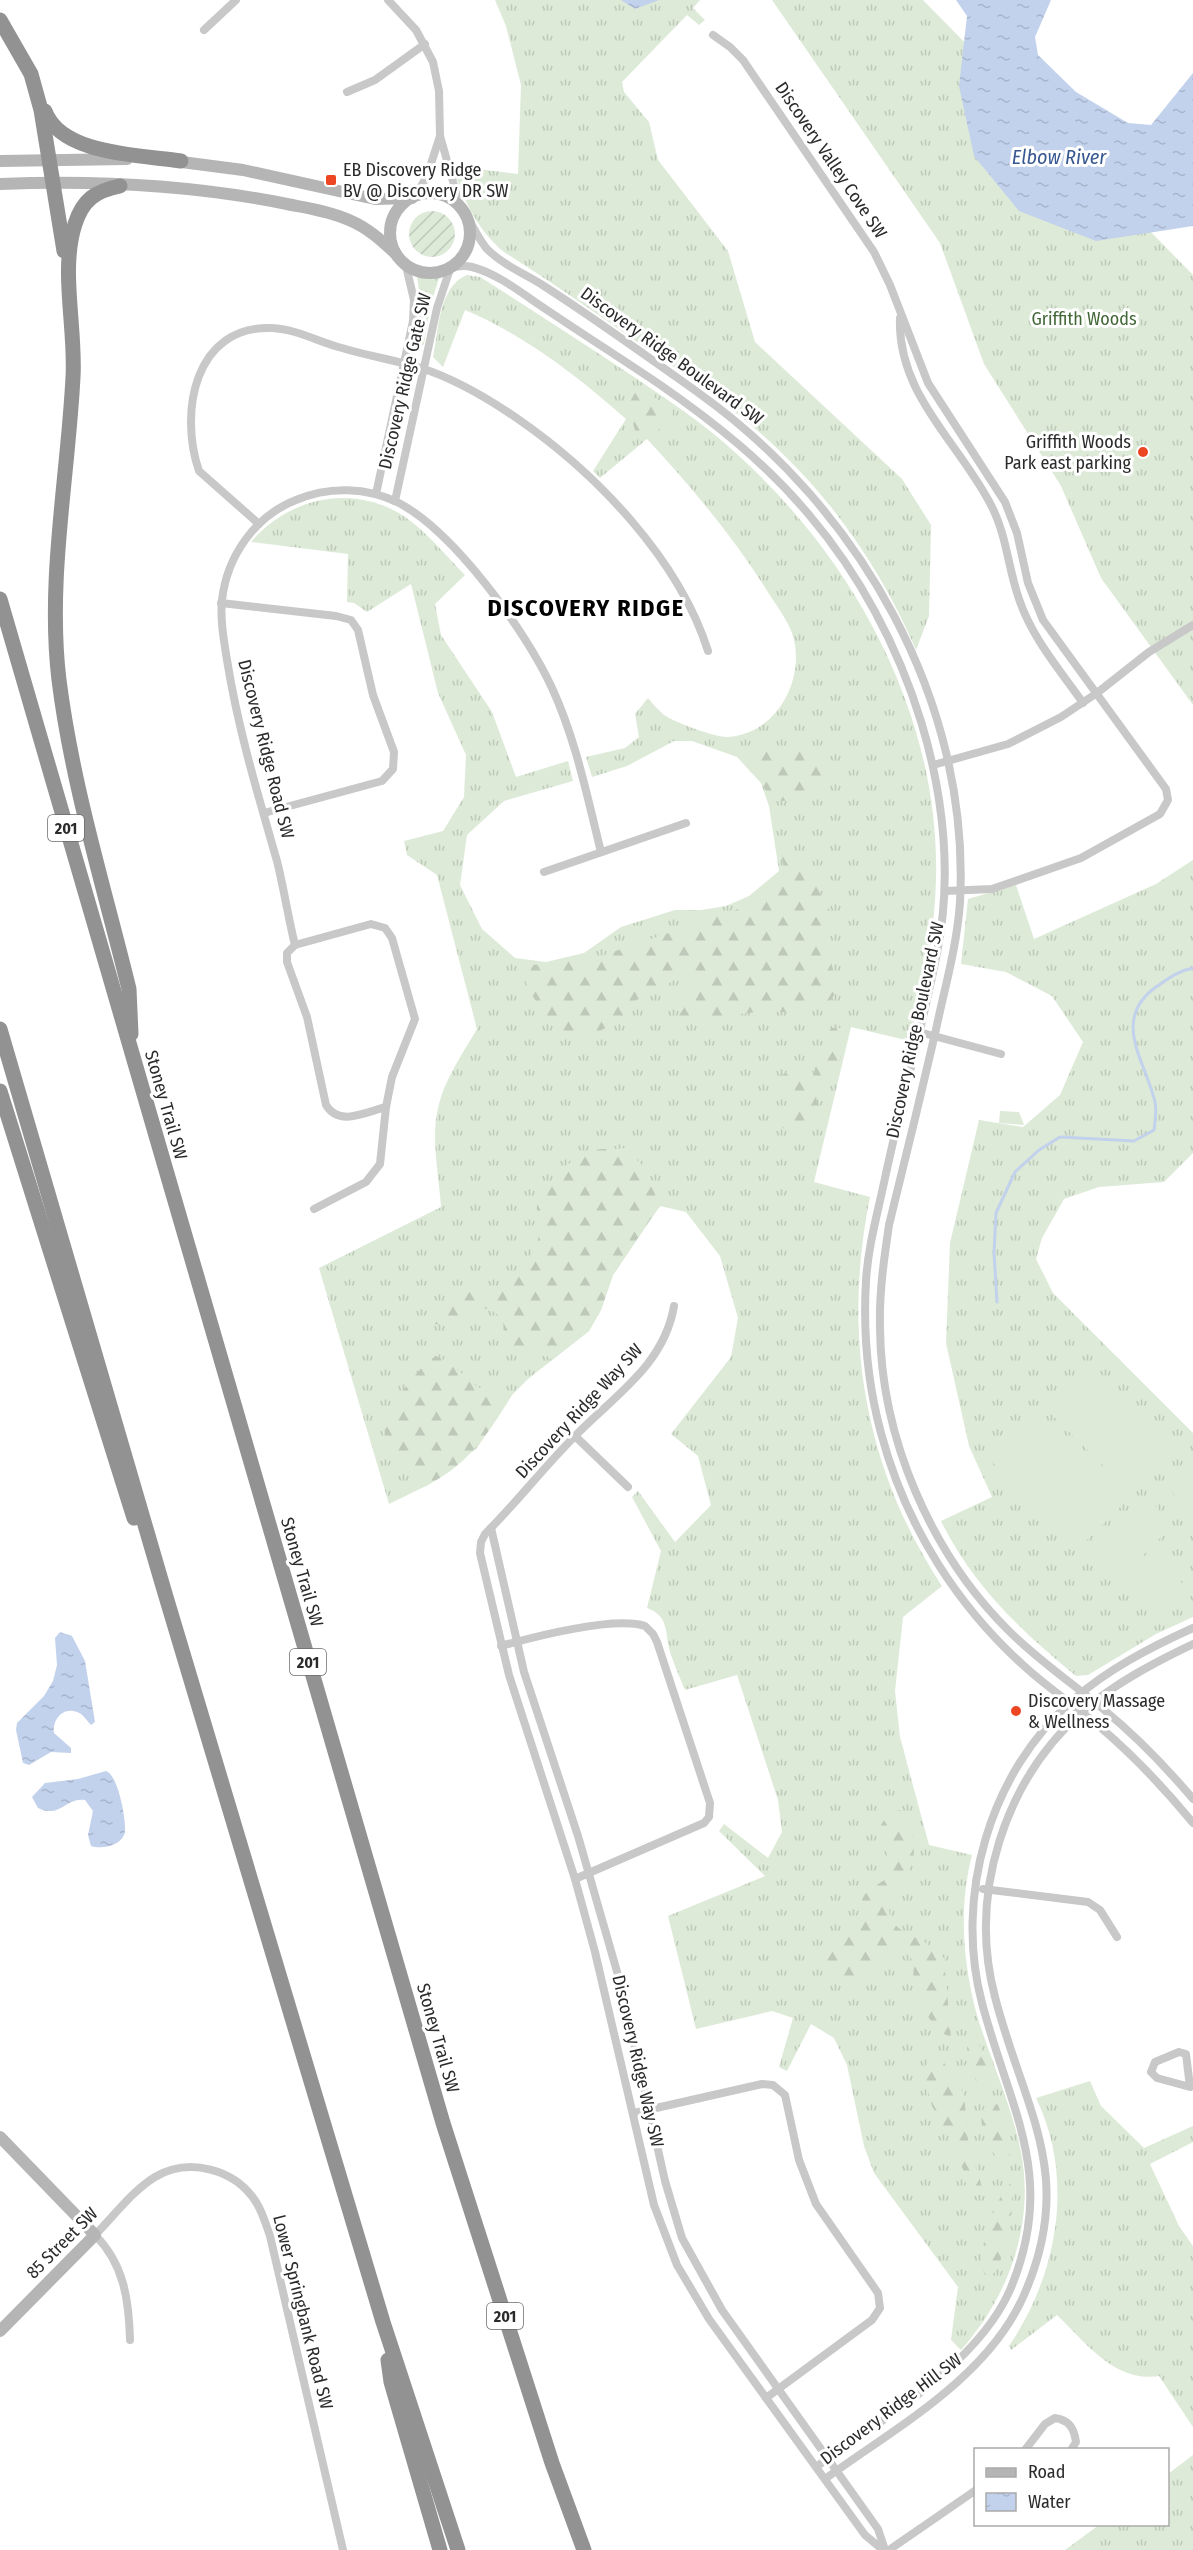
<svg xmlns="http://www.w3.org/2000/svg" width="1193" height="2550" font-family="'Fira Sans Condensed',sans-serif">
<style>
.grass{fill:url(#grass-tufts)}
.forest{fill:url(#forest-firs)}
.garden{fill:url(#garden-furrows)}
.pitch{fill:#ddead7}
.water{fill:url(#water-ripples)}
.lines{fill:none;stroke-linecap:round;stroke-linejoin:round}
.stream{stroke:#c2d1ec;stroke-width:3}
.street{stroke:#c8c8c8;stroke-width:8}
.secondary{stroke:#b5b5b5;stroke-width:12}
.highway{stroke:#929292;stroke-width:15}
.poi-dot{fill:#ed4623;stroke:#fff;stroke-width:2}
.labels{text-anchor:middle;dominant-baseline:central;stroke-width:6;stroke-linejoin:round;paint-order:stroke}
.shield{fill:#fff;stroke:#6b6b6b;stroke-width:1.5}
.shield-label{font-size:16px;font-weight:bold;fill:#2b2b2b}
.street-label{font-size:18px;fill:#2b2b2b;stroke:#fff}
.poi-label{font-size:18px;fill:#2b2b2b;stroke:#fff;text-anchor:start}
.park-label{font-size:18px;fill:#426837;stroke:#fff}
.water-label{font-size:20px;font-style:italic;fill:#375790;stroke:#fff}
.district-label{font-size:24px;font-weight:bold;letter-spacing:1.5px;fill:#000;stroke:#fff}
</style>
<defs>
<pattern id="grass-tufts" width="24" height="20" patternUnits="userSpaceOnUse" patternTransform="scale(1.5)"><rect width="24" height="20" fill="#ddead7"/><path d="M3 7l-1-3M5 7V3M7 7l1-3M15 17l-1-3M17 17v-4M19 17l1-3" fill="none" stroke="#bec9b9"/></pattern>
<pattern id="forest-firs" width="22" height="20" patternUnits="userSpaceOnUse" patternTransform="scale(1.5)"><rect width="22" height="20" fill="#ddead7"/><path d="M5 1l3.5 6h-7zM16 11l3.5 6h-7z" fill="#bec9b9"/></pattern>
<pattern id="garden-furrows" width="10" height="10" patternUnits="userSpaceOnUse" patternTransform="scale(1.5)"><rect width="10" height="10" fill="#ddead7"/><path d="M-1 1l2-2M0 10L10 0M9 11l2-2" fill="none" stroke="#bec9b9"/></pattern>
<pattern id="water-ripples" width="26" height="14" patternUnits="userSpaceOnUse" patternTransform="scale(1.5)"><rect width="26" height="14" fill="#c2d1ec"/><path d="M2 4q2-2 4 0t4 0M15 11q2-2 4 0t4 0" fill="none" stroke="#a7b4cb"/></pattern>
</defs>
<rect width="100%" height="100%" fill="#fff"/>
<g class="grass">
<path d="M 495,0 L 700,0 L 693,8 L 705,20 L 699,25 L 687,15 L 622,82 L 624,92 L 649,122 L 658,160 L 728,251 L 755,342 L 902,479 L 931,525 L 929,616 L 916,650 C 877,559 818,478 740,416 C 706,388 669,364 633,339 C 590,309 548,280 504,252 C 478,231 462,198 453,166 L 518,174 L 521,85 L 506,26 Z"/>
<polygon points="772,0 923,0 1193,275 1193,705 1101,578 1061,486 984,364 940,243"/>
<path d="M 467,275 L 480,277 C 528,307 575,338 622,369 C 662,396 703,422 738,455 C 856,562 940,717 936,879 C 935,934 922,988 910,1041 L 851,1027 L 814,1182 L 870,1197 C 842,1335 864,1468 942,1586 L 903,1617 L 895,1691 L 900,1737 L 929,1845 L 972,1855 C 958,1909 963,1968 979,2022 C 993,2065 1012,2107 1021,2152 C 1035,2224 1009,2296 961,2350 L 951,2340 L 958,2287 L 874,2173 L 864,2146 L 847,2065 L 834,2038 L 811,2024 L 787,2071 L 779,2067 L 793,2018 L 772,2011 L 696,2029 L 668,1916 L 765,1876 L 719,1831 L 724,1824 L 768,1858 L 782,1832 L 778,1800 L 737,1675 L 685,1690 C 680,1678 675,1667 671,1655 C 664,1635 671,1617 647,1608 L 661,1551 L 632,1497 L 638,1491 L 675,1542 L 711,1505 L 698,1456 L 671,1434 L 731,1357 L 738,1318 L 720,1256 L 686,1212 L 660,1206 L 613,1275 L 601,1310 L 589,1331 L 528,1379 L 512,1395 L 477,1448 L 430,1484 L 389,1504 L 319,1268 L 441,1207 C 439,1175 430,1135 439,1104 C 446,1077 463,1053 477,1029 L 437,875 L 407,855 L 404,841 L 443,831 L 464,797 L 466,755 L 438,693 L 411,584 L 367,612 L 354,603 L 347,602 L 348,554 L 251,542 C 289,497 354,483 405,517 C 427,532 446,556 465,575 L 435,604 L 441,635 L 492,712 L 516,777 L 568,761 L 573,781 L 504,801 L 467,835 L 460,885 L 482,929 L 515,958 L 546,962 L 584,953 L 621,927 L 675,910 L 701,910 L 726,906 L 749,896 L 779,871 L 769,806 L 761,783 L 737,757 L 692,741 L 674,741 L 627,766 L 592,777 L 586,757 L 625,748 L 639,737 L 635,714 L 648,698 C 653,704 658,710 664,715 C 674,722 716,738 728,737 C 775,734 804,683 794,640 C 791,626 781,612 773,600 C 738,543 693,488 647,439 L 600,478 L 593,471 L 626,419 C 579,377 523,334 465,310 L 443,367 L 433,357 C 439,330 438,287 467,275 Z"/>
<polygon points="417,276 439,278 430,307 424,344 421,347 415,343 421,305"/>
<path d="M 1193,860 L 1193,1153 L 1164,1182 L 1099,1187 L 1064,1199 L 1042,1238 L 1036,1259 L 1053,1293 L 1193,1433 L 1193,1617 L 1156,1634 L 1088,1675 L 1076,1676 C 1019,1629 974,1587 941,1521 L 992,1497 L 969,1446 L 946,1343 L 950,1243 L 979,1120 L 1023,1127 L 1060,1095 L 1083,1042 L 1052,996 L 1006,972 L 961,964 L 968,899 L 1016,885 L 1034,939 L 1156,884 Z"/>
<path d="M 1090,2081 L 1101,2106 L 1144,2148 L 1193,2126 L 1193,2142 L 1150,2164 L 1179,2226 L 1193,2246 L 1193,2427 L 1159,2376 C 1115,2383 1086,2343 1057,2315 L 1011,2350 L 1009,2346 C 1058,2274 1075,2178 1036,2098 Z"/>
<polygon points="1193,2455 1193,2550 1065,2550 1099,2525 1168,2524 1168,2474"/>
</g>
<g class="forest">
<polygon points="645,391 673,410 671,419 650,437 636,434 628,405 635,393"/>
<path d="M 763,745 C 775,746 818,751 826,755 C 827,760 829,765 829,769 C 828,793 791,804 772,800 L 753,770 L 757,756 Z"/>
<path d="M 781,852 L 803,861 L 836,922 L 824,941 L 831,961 L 837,991 L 829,1002 L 801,1013 L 764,1011 L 700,1019 L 678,1017 L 684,1008 L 687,987 L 706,973 L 688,973 L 627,1005 L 621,1020 C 601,1029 585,1043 562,1038 C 550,1015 524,995 522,966 L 592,959 L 736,910 L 774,888 L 784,869 Z"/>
<path d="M 831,1028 L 845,1028 L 840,1059 L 816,1099 L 819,1105 C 813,1121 804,1131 786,1130 L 780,1126 C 777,1113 782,1109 792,1103 L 788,1084 L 777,1089 L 775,1081 L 779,1075 L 792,1073 L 802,1077 L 808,1088 L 814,1086 L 815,1061 L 821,1052 L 827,1054 L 826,1036 Z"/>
<path d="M 624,1148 L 641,1164 L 660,1205 L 613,1275 L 601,1310 L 589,1331 L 552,1360 L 541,1351 L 509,1353 L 504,1337 L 503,1319 L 489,1308 C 464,1314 454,1331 427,1322 C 452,1293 472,1290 509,1285 C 523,1271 541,1246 540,1224 C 540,1218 536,1211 537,1206 C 539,1188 575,1154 591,1150 C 602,1148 613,1150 624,1148 Z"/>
<path d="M 436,1356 C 469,1370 468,1395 512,1395 C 489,1433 466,1468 423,1487 C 411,1480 409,1473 401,1463 C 374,1430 384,1411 410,1382 C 418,1372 424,1363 436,1356 Z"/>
<path d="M 898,1810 L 904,1811 C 911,1822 916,1848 913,1861 C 907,1880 880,1897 892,1920 C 898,1932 915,1936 926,1943 C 932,1947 938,1953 944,1958 L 951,2037 C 936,2034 918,2003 914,1989 C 910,1968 922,1962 899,1948 C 880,1953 870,1964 858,1978 C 842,1979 834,1974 825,1961 C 835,1948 848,1934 856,1919 C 861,1910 859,1902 866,1893 C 873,1884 886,1883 890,1873 L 881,1825 L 885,1819 Z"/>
<path d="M 976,2034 L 992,2085 L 988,2087 L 976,2080 C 969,2064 962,2050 972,2035 Z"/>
<polygon points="937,2052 964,2094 969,2151 978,2172 984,2196 975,2194 966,2184 963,2169 953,2152 950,2137 932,2106 925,2079 926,2065"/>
<path d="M 991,2101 L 998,2105 L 1007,2130 L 1011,2164 C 992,2164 975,2124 984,2108 C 984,2107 990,2102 991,2101 Z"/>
<path d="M 1009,2179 C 1017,2202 1008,2254 993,2274 L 985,2275 C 974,2249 997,2204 1009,2179 Z"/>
</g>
<circle class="garden" cx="432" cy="234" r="23"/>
<g class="pitch">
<polygon points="1000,1111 1019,1112 1024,1125 999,1123"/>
<polygon points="1090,1363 1177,1450 1133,1495 1045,1408"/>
<polygon points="1036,1417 1123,1504 1079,1548 992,1462"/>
<polygon points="1193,1468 1193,1511 1179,1514 1168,1475"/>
<polygon points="1150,1501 1170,1521 1170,1528 1118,1581 1111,1580 1091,1560 1092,1553 1142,1502"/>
<polygon points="1156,1558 1168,1570 1143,1596 1131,1584"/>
<polygon points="1172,1573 1184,1585 1158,1611 1146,1599"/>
</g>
<g class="water">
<polygon points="621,0 659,0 635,9"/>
<polygon points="956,0 1051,0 1035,37 1038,55 1076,92 1128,123 1151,125 1193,73 1193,226 1096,241 1019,211 974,156 959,86 967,16"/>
<path d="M 60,1632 L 72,1636 L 85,1661 L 95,1722 L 91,1725 C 87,1721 85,1717 81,1714 C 65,1704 52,1718 54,1733 L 71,1748 L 71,1753 L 51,1752 L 29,1765 L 23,1763 L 16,1730 L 17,1723 L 44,1696 L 53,1681 L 57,1665 L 55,1638 Z"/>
<path d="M 106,1771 C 118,1775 126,1818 125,1831 C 124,1845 102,1850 91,1846 L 88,1835 L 93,1811 L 85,1800 C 65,1797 61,1819 38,1808 L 32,1797 L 45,1783 L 78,1779 Z"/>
</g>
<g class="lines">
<path class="stream" d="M 997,1302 L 994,1253 L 996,1213 L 1015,1172 L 1039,1150 L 1060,1137 L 1134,1141 L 1154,1130 C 1155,1122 1157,1111 1155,1102 C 1146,1062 1110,1020 1156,987 C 1169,978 1178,971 1193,968"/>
<g class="street">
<polyline points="388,0 416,30 433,62 439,91 440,136 460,206"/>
<polyline points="204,30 236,0"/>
<polyline points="713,35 730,47 743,60 874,252 890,285 928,383 1005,502 1017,533 1028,583 1043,620 1166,789 1168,800 1160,814 1081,858 992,889 945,891"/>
<polyline points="347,92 375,80 425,44"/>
<polyline points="416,195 427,176 440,136"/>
<path d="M 468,218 C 474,228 479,240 487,249 C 503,265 525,274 544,286 C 597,320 648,357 700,394 C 859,508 971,701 960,902 C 957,947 944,990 935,1034 C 920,1098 905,1161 889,1225 C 884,1259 879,1293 880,1328 C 881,1438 931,1554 1009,1631 C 1038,1660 1072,1683 1103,1709 C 1136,1736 1166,1767 1193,1799"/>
<path d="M 453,267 C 462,266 464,265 472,267 C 499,274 524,295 547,310 C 584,335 622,359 659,384 C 714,422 767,464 810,516 C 907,630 967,805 937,953 C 922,1029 901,1103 885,1178 C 878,1212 868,1246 866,1281 C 863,1332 868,1385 881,1433 C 906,1527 959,1610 1032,1673 C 1054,1692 1078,1708 1100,1727 C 1134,1756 1165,1789 1193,1823"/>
<path d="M 900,318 C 897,395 960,443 992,507 C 1007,537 1008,568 1019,599 C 1032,638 1060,670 1083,703"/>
<polyline points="376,494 413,321 414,300 406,266"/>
<polyline points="395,501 437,308 450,269"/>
<path d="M 259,524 L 199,471 C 179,413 194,325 272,328 C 296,329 319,342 342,348 C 368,356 395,360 421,368 C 455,379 489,399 518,419 C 596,473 679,559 708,651"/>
<polyline points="221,603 336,616 351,620 358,630 373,695 394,752 393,769 382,781 264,813"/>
<polyline points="933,765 1008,744 1061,717 1097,693 1149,652 1193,625"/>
<polyline points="544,872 686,823"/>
<path d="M 295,945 C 288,917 284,889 277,861 C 258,795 238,729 227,660 C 224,641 220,620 222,600 C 227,556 255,516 296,500 C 329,486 367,487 399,503 C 454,532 526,631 552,688 C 576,740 587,796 601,852"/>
<polyline points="919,1032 1001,1054"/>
<path d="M 314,1209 L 366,1182 L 380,1164 L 386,1107 L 392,1077 L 415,1019 L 392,938 L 385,928 L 371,924 L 295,945 L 287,953 L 287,962 L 307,1017 L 326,1105 C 339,1127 366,1112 386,1107"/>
<path d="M 674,1306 C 664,1365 615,1395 576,1435 C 544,1467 517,1502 485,1534 L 481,1542 L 480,1553 L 509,1675 L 575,1879 L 595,1952 L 654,2205 L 677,2265 L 709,2319 L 865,2535 L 883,2550"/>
<polyline points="575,1436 628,1487"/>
<polyline points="491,1528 524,1672 578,1836 622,1989 665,2181 682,2238 722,2310 878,2529 885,2550"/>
<path d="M 501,1646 C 533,1637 614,1616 645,1626 L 653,1634 L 657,1642 L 710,1803 L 709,1817 L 704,1823 L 575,1879"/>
<polyline points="983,1889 1088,1902 1100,1910 1117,1937"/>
<polygon points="1179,2052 1186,2054 1190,2087 1157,2078 1151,2072 1155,2062"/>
<polyline points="634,2113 762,2084 773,2085 785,2095 799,2160 816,2204 878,2293 880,2308 872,2320 766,2398"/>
<path d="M 130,2340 C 129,2300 124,2264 95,2235 C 113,2217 132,2191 155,2177 C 189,2157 235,2169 256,2202 C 263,2213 266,2225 270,2236 L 343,2550"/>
<path d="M 1025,2450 L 1045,2424 L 1055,2418 C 1069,2420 1074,2428 1076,2442 L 1071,2450"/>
<path d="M 816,2467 C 881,2420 977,2365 1010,2290 C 1058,2177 1010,2110 982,2003 C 954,1897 989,1773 1073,1700 C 1108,1669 1151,1647 1193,1628"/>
<path d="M 825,2479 C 895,2428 988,2378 1024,2295 C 1077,2174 1024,2110 995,1997 C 968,1894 1004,1781 1083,1711 C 1115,1683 1155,1662 1193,1644"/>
<polyline points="889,2550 976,2490"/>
</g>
<g class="secondary">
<polyline points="0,161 127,159"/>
<polyline points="174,161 243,170 375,199 412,198"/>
<path d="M 0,184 C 95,180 193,185 287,204 C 307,208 329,211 349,220 C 368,228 381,240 396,254"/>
<circle cx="430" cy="233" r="40"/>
<polyline points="0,2137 95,2235 0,2331"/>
</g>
<g class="highway">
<polyline points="0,20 31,74 41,110 64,251"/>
<path d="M 45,111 C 61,155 141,155 181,161"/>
<path d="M 120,186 C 96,191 83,199 75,224 C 60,269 76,329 73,377 C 68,477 47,580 59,680 C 72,784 104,887 129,989 L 131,1034"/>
<polyline points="0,599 443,2123 552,2463 584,2550"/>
<polyline points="0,1029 164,1590 383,2322 458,2550"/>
<polyline points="0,1091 134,1518"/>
<polyline points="388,2360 391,2382 440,2550"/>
</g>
</g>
<g class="poi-dot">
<rect x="325" y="174" width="12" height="12" rx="3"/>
<circle cx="1143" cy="452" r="6"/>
<circle cx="1016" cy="1711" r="6"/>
</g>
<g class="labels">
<g class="shield">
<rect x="48" y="815" width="36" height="26" rx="4.5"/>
<rect x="290" y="1649" width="36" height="26" rx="4.5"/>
<rect x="487" y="2303" width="36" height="26" rx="4.5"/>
</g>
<g class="shield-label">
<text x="66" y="828">201</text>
<text x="308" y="1662">201</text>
<text x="505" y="2316">201</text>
</g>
<g class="street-label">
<text transform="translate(831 160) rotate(56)">Discovery Valley Cove SW</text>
<text transform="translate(672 356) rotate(36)">Discovery Ridge Boulevard SW</text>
<text transform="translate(405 381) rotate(-77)">Discovery Ridge Gate SW</text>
<text transform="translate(266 749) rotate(76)">Discovery Ridge Road SW</text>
<text transform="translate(915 1030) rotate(-78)">Discovery Ridge Boulevard SW</text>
<text transform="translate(166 1105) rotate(74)">Stoney Trail SW</text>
<text transform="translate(579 1411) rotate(-47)">Discovery Ridge Way SW</text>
<text transform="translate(302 1572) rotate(74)">Stoney Trail SW</text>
<text transform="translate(438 2038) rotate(74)">Stoney Trail SW</text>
<text transform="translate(638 2061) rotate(77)">Discovery Ridge Way SW</text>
<text transform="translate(62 2243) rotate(-45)">85 Street SW</text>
<text transform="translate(303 2312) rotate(76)">Lower Springbank Road SW</text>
<text transform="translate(891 2409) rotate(-37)">Discovery Ridge Hill SW</text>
</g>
<g class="poi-label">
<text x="343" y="170">EB Discovery Ridge<tspan x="343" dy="21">BV @ Discovery DR SW</tspan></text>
<text x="1131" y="442" text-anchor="end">Griffith Woods<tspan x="1131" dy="21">Park east parking</tspan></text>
<text x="1028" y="1701">Discovery Massage<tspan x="1028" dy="21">&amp; Wellness</tspan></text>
</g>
<g class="park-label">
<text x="1084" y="319">Griffith Woods</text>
</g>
<g class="water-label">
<text x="1059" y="157">Elbow River</text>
</g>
<g class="district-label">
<text x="586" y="608">DISCOVERY RIDGE</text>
</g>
</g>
<rect x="974" y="2448" width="195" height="78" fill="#ffffff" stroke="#aaaaaa" stroke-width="1.5"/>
<rect x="986" y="2468" width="30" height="9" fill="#b5b5b5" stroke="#aaaaaa" stroke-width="1.5"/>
<text x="1028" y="2478" font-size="18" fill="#2b2b2b">Road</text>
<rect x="986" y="2493" width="30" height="18" fill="url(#water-ripples)" stroke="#aaaaaa" stroke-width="1.5"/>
<text x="1028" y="2508" font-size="18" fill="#2b2b2b">Water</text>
</svg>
